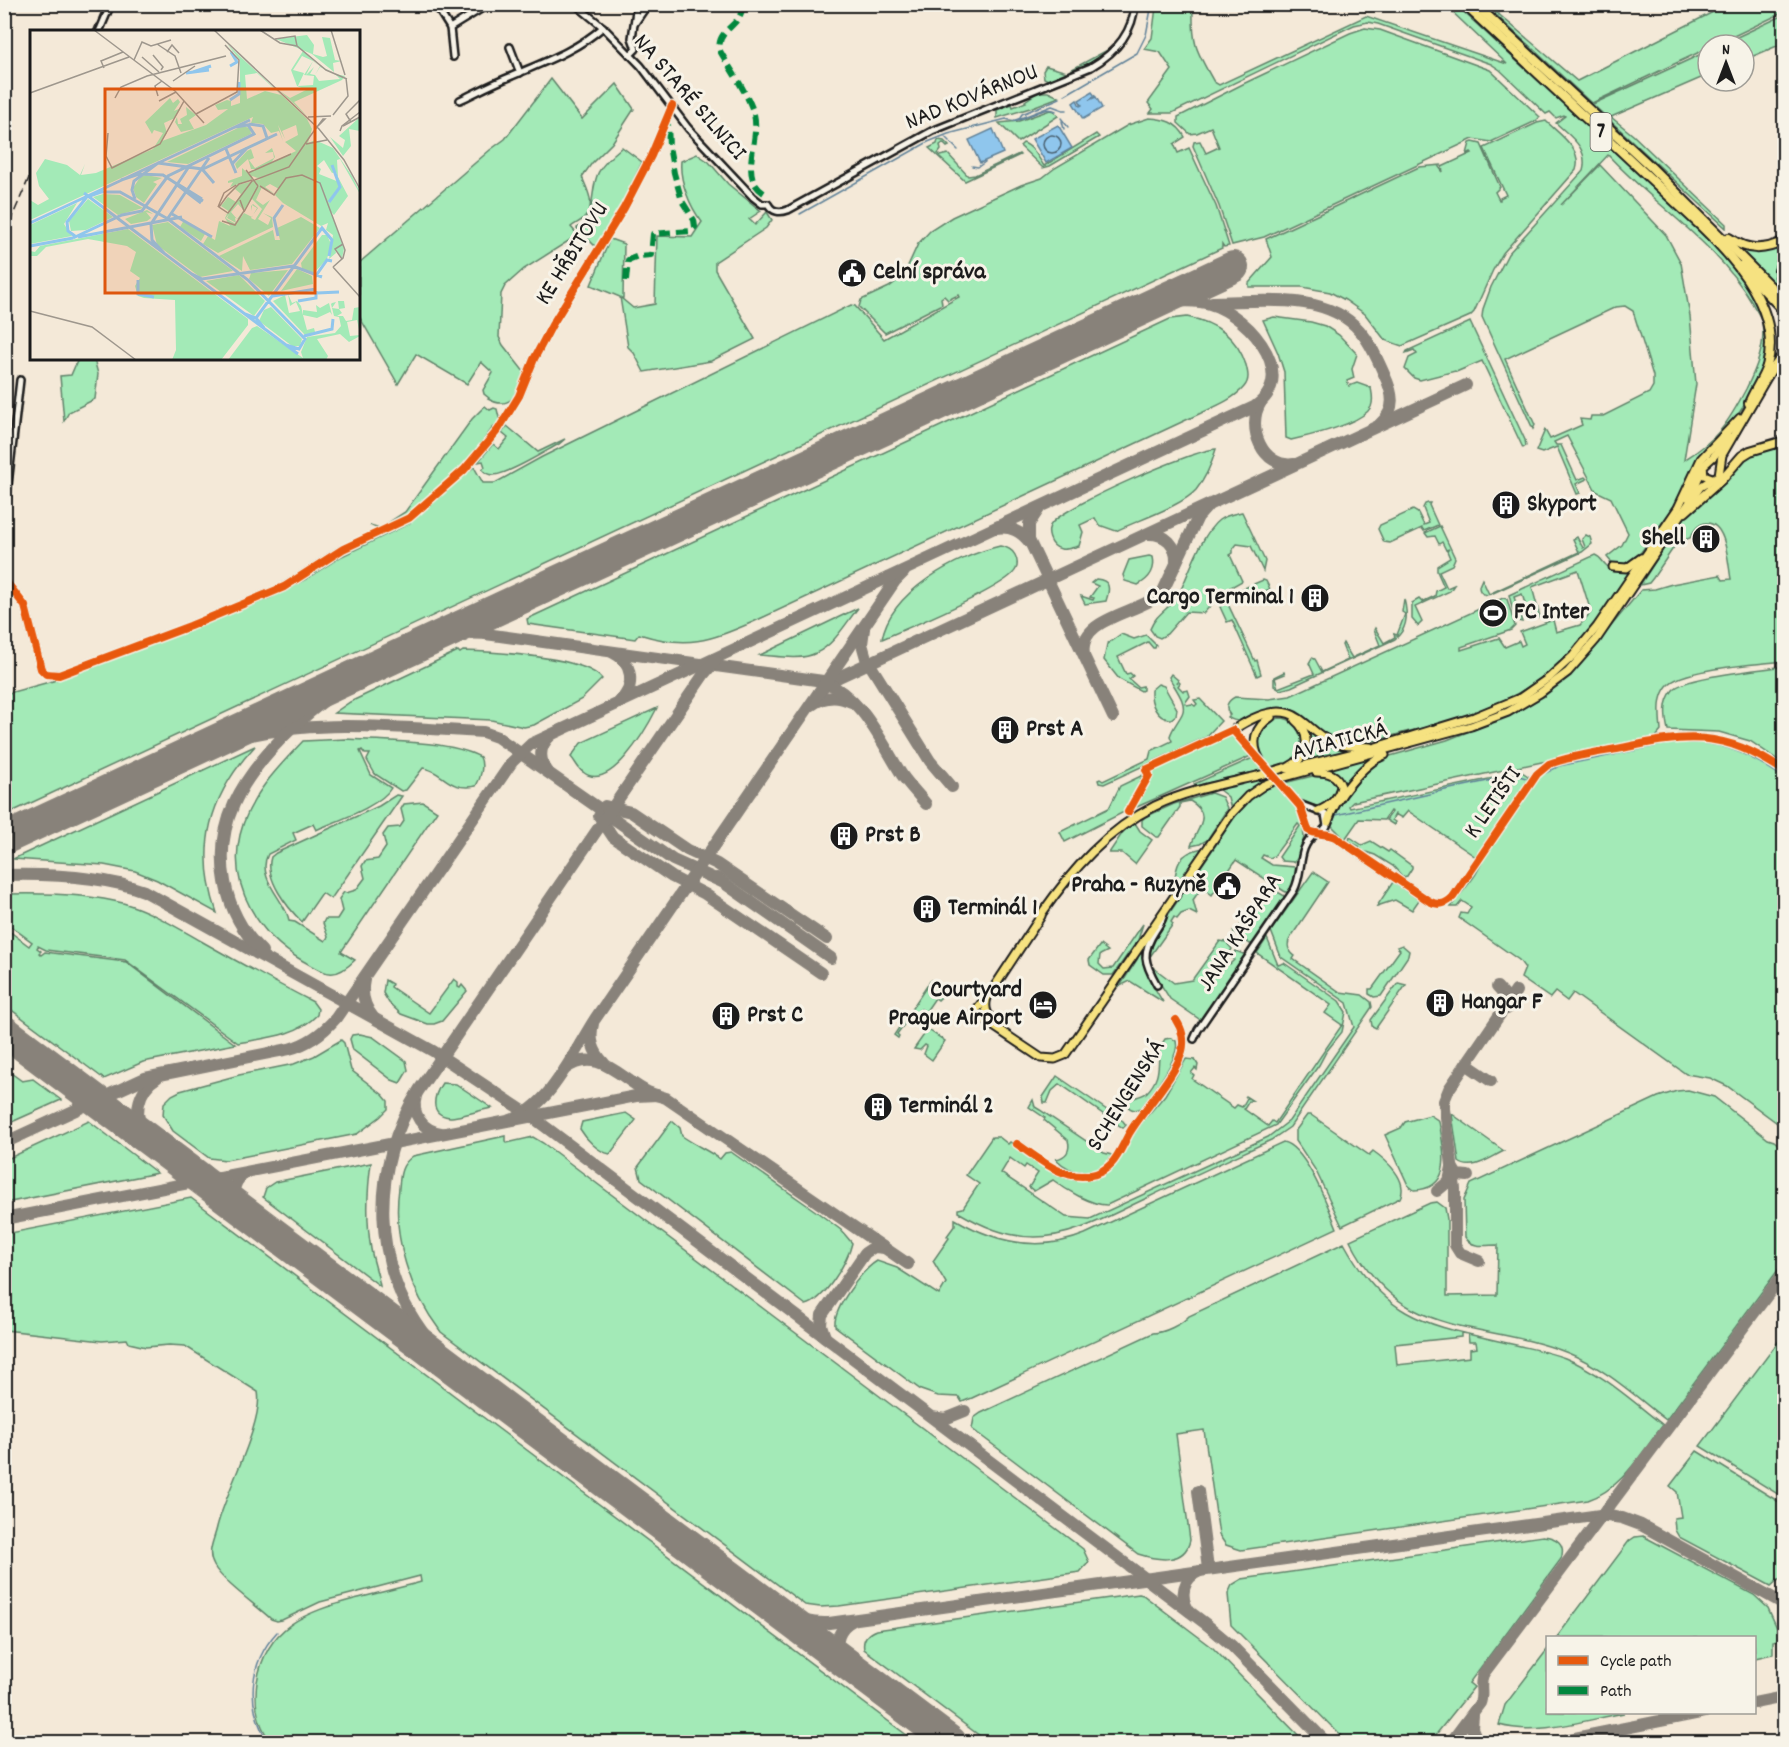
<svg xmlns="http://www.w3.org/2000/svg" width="1789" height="1747" font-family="Dekko,sans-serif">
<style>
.green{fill:#a3eab7;stroke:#60836a;stroke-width:1.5;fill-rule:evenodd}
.water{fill:#8fc6ed;stroke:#618299;stroke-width:1.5}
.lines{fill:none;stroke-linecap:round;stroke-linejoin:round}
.shore{stroke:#4a6070;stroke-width:1.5}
.stream{stroke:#618299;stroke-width:1.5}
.taxiway{stroke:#88827a;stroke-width:12}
.runway{stroke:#88827a;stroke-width:32}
.minor-casing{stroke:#1c1c1c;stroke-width:10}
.major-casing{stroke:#1c1c1c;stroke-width:11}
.highway-casing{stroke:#1c1c1c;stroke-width:12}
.minor{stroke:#f7f3e8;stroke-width:5}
.major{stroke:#f6e281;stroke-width:7}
.highway{stroke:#f6e281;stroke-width:8}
.rail{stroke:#1c1c1c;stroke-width:1.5;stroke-dasharray:9 4.5;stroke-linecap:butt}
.major-bridge-casing{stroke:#1c1c1c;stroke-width:11;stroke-linecap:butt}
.major-bridge{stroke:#f6e281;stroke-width:7}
.quiet{stroke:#00873e;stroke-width:6;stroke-dasharray:12 6;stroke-linecap:butt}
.cycleway-casing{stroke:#f7f3e8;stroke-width:11}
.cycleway{stroke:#e8590c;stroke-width:8}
.labels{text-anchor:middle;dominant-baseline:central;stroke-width:6;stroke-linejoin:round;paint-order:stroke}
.shield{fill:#f7f3e8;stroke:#5e5c59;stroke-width:1.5}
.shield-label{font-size:22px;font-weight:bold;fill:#1c1c1c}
.street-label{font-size:24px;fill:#1c1c1c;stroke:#f7f3e8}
.poi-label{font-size:24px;font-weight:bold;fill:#1c1c1c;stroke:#f7f3e8;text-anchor:start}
.inset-river{fill:none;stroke:#8fc6ed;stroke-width:3}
.inset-road{fill:none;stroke:#9e978d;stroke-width:1.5}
.view{fill:#de560d;fill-opacity:0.15;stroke:#de560d;stroke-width:3}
.inset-edge{fill:none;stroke:#1c1c1c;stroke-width:3}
</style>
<rect width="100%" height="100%" fill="#f4e9d8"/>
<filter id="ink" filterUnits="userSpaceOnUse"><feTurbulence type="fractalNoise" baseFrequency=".0167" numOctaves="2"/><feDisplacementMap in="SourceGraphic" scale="12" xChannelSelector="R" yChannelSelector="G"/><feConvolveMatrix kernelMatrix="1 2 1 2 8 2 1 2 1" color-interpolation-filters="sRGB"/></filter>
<g filter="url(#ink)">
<g class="green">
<path d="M 1193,4 C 1192,44 1195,49 1214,82 L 1219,85 L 1366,16 L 1507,64 L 1445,5 L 1456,5 L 1707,237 C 1724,256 1750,281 1760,305 C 1776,344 1760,384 1737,416 C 1728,429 1714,438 1706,450 C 1697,462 1692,477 1684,490 C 1669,515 1651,538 1634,562 C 1625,568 1614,567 1607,557 L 1622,545 L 1628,533 L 1611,498 L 1596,491 L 1567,436 L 1554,442 L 1556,445 L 1561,445 L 1577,480 L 1585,477 L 1587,479 L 1576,484 L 1580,493 L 1577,494 L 1557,447 L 1542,453 L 1536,451 L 1545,430 L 1550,439 L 1582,425 L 1580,419 L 1590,420 L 1591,416 L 1603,416 L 1649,393 L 1653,386 L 1653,376 L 1633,311 L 1625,306 L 1616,307 L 1505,359 L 1535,425 L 1533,429 L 1482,317 L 1483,309 L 1491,287 L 1508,254 L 1583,171 C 1589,148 1571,137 1556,123 L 1565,116 L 1564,115 L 1556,118 L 1550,112 L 1546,114 L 1500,70 L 1491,64 L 1378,24 L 1368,22 L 1354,25 L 1172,113 L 1150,113 L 1153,109 L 1148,103 L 1172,70 L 1160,52 L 1144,49 L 1152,38 L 1156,7 L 1150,5 ZM 1608,155 C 1654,205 1717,243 1752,303 C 1755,309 1761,316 1762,323 C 1766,345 1756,369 1746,389 C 1728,423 1718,439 1684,460 L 1696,384 L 1690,316 L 1681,263 L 1666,235 L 1600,165 L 1561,205 Z"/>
<polygon points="1713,5 1784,5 1784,12 1715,45 1708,45 1708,48 1592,103 1593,104 1708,51 1708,75 1611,117 1633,135 1726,224 1726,228 1495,14 1496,12 1577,81 1719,9 1716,9"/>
<polygon points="1784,15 1784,43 1744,60 1744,45 1720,45"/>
<polygon points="1365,28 1380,30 1490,70 1540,117 1536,121 1491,142 1473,139 1264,237 1232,245 1219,206 1193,146 1194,142 1200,141 1206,153 1219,147 1211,127 1197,133 1190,134 1178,123 1178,117 1243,84 1350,33"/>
<path d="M 1113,47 C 1095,64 1073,72 1050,81 L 1044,78 L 1043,71 L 1046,66 L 1067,72 Z"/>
<path d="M 551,79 L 582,119 L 617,84 L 634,109 L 612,143 L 592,163 L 582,177 C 587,189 595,203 587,215 C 584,220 576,223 571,227 L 578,235 L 524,269 L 505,286 L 501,294 L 499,337 L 503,345 L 525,373 C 517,392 512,412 488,399 L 489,398 L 484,394 L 483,390 L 493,373 L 481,362 L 467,384 L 416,354 L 398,384 L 359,316 L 359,263 L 490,150 L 505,139 Z"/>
<polygon points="1038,92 1048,92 1059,97 1030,108 997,118 997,110 1012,104 1013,107 1026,102 1025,101"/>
<polygon points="1050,110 1054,111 1058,116 1018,142 999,123 1019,121"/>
<path d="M 1149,118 C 1165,119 1177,122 1185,137 L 1174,144 L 1178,153 L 1189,148 L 1216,206 L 1229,246 L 1224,247 L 1222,244 L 1222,248 L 5,815 L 5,694 L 53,681 L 97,665 L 270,598 L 306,579 L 340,557 L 410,523 L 474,467 L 483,483 L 495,483 L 542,457 L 851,305 L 855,306 L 884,339 L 959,297 L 958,295 L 948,300 L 944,296 L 941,298 L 942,304 L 885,333 L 859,307 L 861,300 L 889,287 L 898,280 L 906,270 L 918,244 L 930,231 L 952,217 L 1021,185 L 1042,178 L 1055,168 L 1128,125 Z"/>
<path d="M 1546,121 C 1559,134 1583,149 1576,170 L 1503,253 L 1493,270 L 1474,312 L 1470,316 L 1402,346 L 1385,340 L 1365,314 L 1345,300 L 1330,292 L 1302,287 L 1249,287 L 1249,283 L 1272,257 L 1266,239 L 1419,167 L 1442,165 L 1439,167 L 1443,172 L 1442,167 L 1472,153 L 1471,152 L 1467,154 L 1470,143 L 1473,142 L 1481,144 L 1500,187 L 1495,192 L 1499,200 L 1500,200 L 1500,198 L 1506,195 L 1484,148 L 1537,123 Z"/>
<path d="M 1096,134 L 1099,137 L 1050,166 L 1043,168 L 1020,146 L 1023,143 C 1033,146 1038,157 1044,166 Z"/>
<polygon points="938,140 944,141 949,146 947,147 943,143 940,145 941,150 938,154 940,156 948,154 968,176 975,175 1019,154 1020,155 965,181 929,148 937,144"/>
<path d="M 622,147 L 642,162 L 621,206 L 596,247 L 577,228 L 589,220 C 597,180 588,175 622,147 Z"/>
<path d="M 697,154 L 709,162 L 728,184 L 761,211 L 749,219 L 755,225 L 767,212 L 772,220 L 766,228 L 715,262 L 715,270 L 755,339 L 711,361 L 644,372 L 634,353 L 628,347 L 620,297 L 591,285 L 610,239 L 624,244 L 623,298 L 621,298 L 633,308 L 655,304 L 657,236 L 692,237 L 702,222 C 690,207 679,180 681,161 Z"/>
<path d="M 1784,244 C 1784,251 1779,255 1776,262 C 1773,270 1775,279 1775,286 L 1743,252 L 1744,250 L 1752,251 Z"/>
<path d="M 1187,317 C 1215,322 1237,337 1246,365 C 1248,373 1250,380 1244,387 C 1233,400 1214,407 1199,414 L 753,622 C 709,641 687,649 639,634 L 635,639 L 528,624 L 527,619 L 1170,319 Z"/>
<path d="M 1274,317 L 1311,322 L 1325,326 L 1339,335 L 1357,354 L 1352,369 L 1354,378 L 1347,381 L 1349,386 L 1357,383 L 1371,388 C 1372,394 1374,400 1371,407 C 1362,424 1309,436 1291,440 L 1286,438 L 1284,372 L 1278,353 L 1263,320 Z"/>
<polygon points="1470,322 1525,440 1526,446 1523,448 1482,361 1456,372 1455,371 1420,380 1414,378 1405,369 1409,358 1417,354 1414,350 1406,353 1407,351"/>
<polygon points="78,359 94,359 98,374 95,399 69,412 64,421 60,376 71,375"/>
<path d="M 485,406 L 490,410 L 494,408 L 497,409 L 500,422 L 497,427 L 494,426 L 482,442 L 484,444 C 453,477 422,512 380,530 L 370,525 L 380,528 L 405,512 L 472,419 Z"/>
<path d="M 507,426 L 538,452 L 565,439 L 559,444 C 544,452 509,474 494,475 C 488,475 485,473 482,469 L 485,467 L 483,461 L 478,462 L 493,444 L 499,449 L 508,438 L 502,433 Z"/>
<path d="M 1784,443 L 1784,661 C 1760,664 1681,668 1667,686 C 1657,698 1660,717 1661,731 L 1655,738 L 1353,802 L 1349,806 L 1350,808 L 1522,772 L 1528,776 L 1527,782 L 1476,857 L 1408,811 L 1402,818 L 1395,814 L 1392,820 L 1395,822 L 1394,825 L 1386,820 L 1392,812 L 1390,811 L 1384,820 L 1359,819 L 1345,839 L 1332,826 L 1334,812 L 1368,769 L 1383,758 L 1447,740 L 1493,722 L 1512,714 L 1539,698 L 1578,666 L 1641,590 L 1655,589 L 1672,584 L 1720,575 L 1723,580 L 1731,579 C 1728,564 1727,522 1706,523 C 1697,524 1694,531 1690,538 L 1684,540 L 1679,536 L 1678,528 L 1685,516 L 1736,464 L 1751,453 L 1779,445 L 1780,447 L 1783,446 Z"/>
<path d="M 1216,449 C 1212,463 1205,479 1196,490 C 1182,506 1136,521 1116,531 L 1099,525 L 1095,518 L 1080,525 L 1083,532 L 1079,546 C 1074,547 1067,550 1061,549 C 1050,547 1045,531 1052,523 C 1067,505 1192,450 1216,449 Z"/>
<polygon points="1428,503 1430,503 1429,505 1438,525 1424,531 1422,528 1390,543 1384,542 1378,529 1380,525 1413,510 1418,513 1424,525 1429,523 1423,508 1425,504"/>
<path d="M 1242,512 L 1265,561 L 1263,571 L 1251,546 L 1237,544 L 1233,549 L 1233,553 L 1230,555 L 1242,581 L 1222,592 L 1204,613 L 1186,612 L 1167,634 L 1160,638 L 1155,636 L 1150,629 C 1157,612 1170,609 1179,594 C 1189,573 1202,533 1219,520 C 1226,515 1233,514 1242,512 Z"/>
<polygon points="1440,526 1455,558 1452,565 1439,571 1447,588 1454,585 1450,591 1415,607 1422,622 1418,626 1412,619 1412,603 1419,599 1422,602 1435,596 1436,591 1444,587 1437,571 1437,566 1450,558 1447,551 1449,549 1446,550 1442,542 1439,544 1435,536 1428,537 1425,533"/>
<path d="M 1586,535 L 1590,537 L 1592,544 L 1582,552 L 1491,594 C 1484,596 1479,593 1479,586 L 1482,579 L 1489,594 L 1579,552 L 1573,539 L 1577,537 L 1583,548 L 1585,547 L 1582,539 Z"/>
<polygon points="1671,537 1674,539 1674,547 1653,578 1649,583 1640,585"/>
<path d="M 1000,546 C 1007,547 1012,549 1015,555 C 1017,559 1018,565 1016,569 C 1009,587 903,630 882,639 C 890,592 957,556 1000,546 Z"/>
<path d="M 1595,555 C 1601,557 1602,562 1607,566 C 1615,572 1625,569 1634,567 C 1617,592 1601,620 1581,642 C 1533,696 1478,716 1410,731 C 1388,736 1364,747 1342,742 C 1322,738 1304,721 1287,711 C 1272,714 1240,728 1228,717 L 1230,715 C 1224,708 1227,701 1235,697 L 1269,699 L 1290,696 L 1503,598 L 1507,599 L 1515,626 L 1511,630 L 1461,647 L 1461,650 L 1499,638 L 1505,647 L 1519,641 L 1521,646 L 1525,644 L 1520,632 L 1553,620 L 1556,632 L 1580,625 L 1591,612 L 1578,570 L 1532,587 L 1540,617 L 1530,620 L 1522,594 L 1514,597 L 1522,622 L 1518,621 L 1514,615 L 1509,595 Z"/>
<path d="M 1149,556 L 1153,557 C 1156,570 1149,579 1138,585 L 1125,581 L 1123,575 L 1129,560 Z"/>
<path d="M 1096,579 C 1111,580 1110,589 1106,601 L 1085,604 L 1081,596 L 1093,600 L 1094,598 L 1090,597 L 1098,586 L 1091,583 Z"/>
<polygon points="1263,580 1266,581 1270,589 1253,596 1250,591 1227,602 1255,661 1257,660 1261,674 1257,676 1232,620 1227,622 1220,607 1233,593"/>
<path d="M 1404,599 C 1408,614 1408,629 1395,639 L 1291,687 L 1280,690 L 1274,686 L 1274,677 L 1284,672 L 1285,674 L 1275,678 L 1278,688 L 1314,674 L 1309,663 L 1312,658 L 1315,659 L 1322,672 L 1348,660 L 1342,645 L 1343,643 L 1352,658 L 1380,645 L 1374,630 L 1375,628 L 1384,643 L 1395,637 L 1394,634 L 1397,635 L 1405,614 L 1402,612 Z"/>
<path d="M 858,608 C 846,623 834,645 816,653 C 801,661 777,656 760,655 Z"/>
<polygon points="1121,634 1134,639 1146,635 1156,645 1155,648 1153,648 1148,642 1118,657 1126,674 1130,673 1133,676 1129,679 1138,687 1143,686 1143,690 1141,691 1119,679 1104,660 1107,644"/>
<path d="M 458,651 L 460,653 L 463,651 C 493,652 584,656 602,679 L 582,699 L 534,725 L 524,727 L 491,720 L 334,713 L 350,702 Z"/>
<path d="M 1784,666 L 1784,764 L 1750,741 L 1719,732 L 1668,730 C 1665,717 1663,702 1673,690 C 1685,676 1762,670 1784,666 Z"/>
<path d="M 1171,674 L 1178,680 L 1177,683 L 1178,681 L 1180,683 L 1178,686 L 1183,691 L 1188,690 L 1190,696 L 1185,703 L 1187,705 L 1192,704 L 1195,706 L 1197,704 L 1194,700 L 1200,699 L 1221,721 L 1206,737 L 1104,784 L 1099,783 L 1098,780 L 1100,779 L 1103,781 L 1149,759 L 1151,751 L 1172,741 L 1170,736 C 1173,727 1178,722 1182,714 C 1188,703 1174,687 1169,677 Z"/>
<path d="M 1158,684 L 1164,686 L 1177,709 L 1176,715 L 1171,719 C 1157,720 1150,703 1151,690 Z"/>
<path d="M 657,708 C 647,728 610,794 583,772 C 578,769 575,761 571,757 L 581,743 Z"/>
<path d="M 1279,718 C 1294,718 1298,727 1304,740 C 1298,763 1294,762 1271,768 C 1255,747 1249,729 1279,718 Z"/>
<polygon points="1305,727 1351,749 1301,761"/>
<polygon points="1228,735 1235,737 1251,756 1130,810 1151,775 1149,772"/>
<path d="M 346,739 C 382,741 450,740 480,757 C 484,765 481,778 476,786 C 448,792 444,771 423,768 L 406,790 L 401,791 L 375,774 L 367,760 L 370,754 L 365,754 L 362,750 L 360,751 L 371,775 L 391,788 C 381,806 336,821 316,830 L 313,824 L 293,833 L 296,840 L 268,854 C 255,879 288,903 289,921 L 295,922 L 325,941 L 328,937 L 323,923 L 325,919 L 337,919 L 342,911 L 339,899 L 344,892 L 346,893 L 356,890 L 365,878 L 362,866 L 365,861 L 378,859 L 386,847 L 383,835 L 388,828 L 400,827 L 404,821 L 401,809 L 404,804 L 423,802 L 437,811 L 341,952 L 355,960 C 334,981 326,974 303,961 C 259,936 228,887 240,835 C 249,797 277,768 303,741 Z"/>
<path d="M 1683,740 C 1726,742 1749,750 1784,774 L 1784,1128 L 1727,1086 L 1710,1078 L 1686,1074 L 1573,993 L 1567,1001 L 1555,992 L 1550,998 L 1521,978 L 1525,968 L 1519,960 L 1459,918 L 1461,913 L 1467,914 L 1471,907 L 1462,901 L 1457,907 L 1451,907 C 1463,889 1479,876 1485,854 L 1538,776 L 1545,770 L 1559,763 Z"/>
<path d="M 255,746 C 209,796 195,848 217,913 L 157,880 L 135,871 L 104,865 L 13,859 Z"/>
<polygon points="1373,757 1344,791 1339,776 1328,768"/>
<polygon points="1253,758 1263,770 1195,786 1194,784"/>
<polygon points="1145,774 1146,776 1140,779 1146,779 1128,810 1065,842 1060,832 1109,808 1120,786"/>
<path d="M 1321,774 L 1330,775 L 1338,784 C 1337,795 1330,802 1321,807 L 1304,803 L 1284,783 Z"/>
<polygon points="1275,776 1252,788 1231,809 1228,797 1218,789"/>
<path d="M 1275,785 L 1300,812 L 1301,816 L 1304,837 L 1299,857 L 1294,862 L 1282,861 L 1279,857 L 1300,826 L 1298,824 L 1274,856 L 1270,858 L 1263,855 L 1261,858 L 1272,865 L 1295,867 C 1300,874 1295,887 1288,893 L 1284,891 L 1236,860 L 1212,895 L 1202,887 L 1193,900 L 1197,915 L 1189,911 L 1181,914 L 1177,919 L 1174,917 L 1171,922 L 1173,924 L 1149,958 L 1150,946 L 1153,937 L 1243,805 L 1264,789 Z"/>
<path d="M 1211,793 L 1222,797 L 1227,808 L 1224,814 L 1207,840 L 1200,844 L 1191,846 C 1196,829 1214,815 1190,801 L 1180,803 L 1180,807 L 1159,837 L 1156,837 L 1142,826 L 1142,820 L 1145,817 L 1174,804 Z"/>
<path d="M 396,795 L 402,796 L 331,899 L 322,893 L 302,922 C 288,908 264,879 271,857 L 276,853 L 379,806 Z"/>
<polygon points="1135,823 1140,831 1152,840 1135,864 1122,853 1109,853 1125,829"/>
<polygon points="1350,837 1362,845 1371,841 1388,852 1390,850 1412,866 1412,868 1407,876 1403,877 1393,866 1375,855 1363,851 1359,846 1349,841"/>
<path d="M 1203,848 L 1204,849 L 1173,891 C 1176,867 1176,853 1203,848 Z"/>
<path d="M 1313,872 L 1328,882 L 1291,937 C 1286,944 1288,951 1295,956 L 1293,959 L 1340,992 L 1362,995 L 1371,1002 L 1372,1007 L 1290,1127 L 1271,1140 C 1230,1159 1188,1178 1147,1198 C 1112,1214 1074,1237 1035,1237 C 1006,1237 982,1226 958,1212 L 958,1209 L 963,1208 L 979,1184 L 966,1175 L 992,1137 L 999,1137 L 1008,1144 L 1010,1142 L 1043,1165 L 1058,1172 L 1092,1177 L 1114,1163 L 1142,1122 L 1165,1095 L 1186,1059 L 1195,1060 L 1198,1065 L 1197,1070 L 1195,1068 L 1191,1073 L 1194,1075 L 1192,1079 L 1234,1108 L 1237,1105 L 1242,1107 L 1247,1098 L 1245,1096 L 1253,1101 L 1249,1101 L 1244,1109 L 1268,1126 L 1272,1121 L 1275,1123 L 1342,1025 L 1325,1013 L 1331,1005 L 1257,953 L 1267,938 L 1278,965 L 1284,963 L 1339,1001 L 1346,1012 L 1342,1032 L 1326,1052 L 1319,1065 L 1276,1125 L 1107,1205 C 1091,1205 1066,1190 1053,1180 L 1034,1191 L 1029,1187 L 1038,1173 L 1026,1165 L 1024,1168 L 1010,1158 L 1001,1173 L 1066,1217 L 1090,1219 L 1268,1137 L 1289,1121 L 1354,1027 L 1347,1003 L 1281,957 L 1271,931 Z"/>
<polygon points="1393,882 1419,900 1412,910 1395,900 1377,906"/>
<polygon points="1265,885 1283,895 1285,899 1255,943 1250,944 1232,931 1236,932 1265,889 1263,887"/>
<path d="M 4,894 C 40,893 89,894 123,903 C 151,911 176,927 201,941 C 238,962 276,983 313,1002 L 318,1009 L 317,1015 C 297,1036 264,1038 238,1043 L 125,960 L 46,950 L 38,946 L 37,948 L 41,951 L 39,953 L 41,955 L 45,952 L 126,962 L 235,1044 L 143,1062 L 104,1079 L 5,1005 L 5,928 L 29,946 L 32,942 L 5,922 Z"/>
<polygon points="1143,924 1138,940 1113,975 1104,975 1090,965 1089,960 1100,945 1108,951 1100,955 1099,964 1104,969 1113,968"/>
<polygon points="1220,941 1226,942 1232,949 1224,962 1230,964 1234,960 1231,957 1236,951 1246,955 1202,1021 1170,999 1151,969 1154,968 1174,983 1192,980"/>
<polygon points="1402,945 1409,951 1408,956 1381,996 1374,997 1369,994 1369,989 1372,989 1400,950 1397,947"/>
<path d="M 1143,948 C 1141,969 1153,985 1163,1002 L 1130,981 L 1120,986 L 1138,958 L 1117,986 Z"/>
<polygon points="454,979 458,982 458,987 460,988 462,985 467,991 442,1021 434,1024 428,1024 401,1014 389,1003 383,993 385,980 392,984 391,987 429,1013"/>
<polygon points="931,980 939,985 944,994 938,1000 935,998 922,1017 921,1016 924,1011 921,1009 916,1015 923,1021 921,1025 945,1041 932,1060 924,1054 927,1046 925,1045 920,1050 914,1049 926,1032 908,1019 897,1034 899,1036 898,1038 894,1035"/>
<polygon points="1398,983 1406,985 1376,1028 1372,1026 1371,1020"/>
<polygon points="360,1034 373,1037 406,1061 408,1070 400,1083 392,1080 353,1050 350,1039 352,1035"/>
<path d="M 1171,1038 L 1176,1041 C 1181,1056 1152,1094 1142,1107 C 1137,1111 1131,1111 1127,1105 L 1128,1100 C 1133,1097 1141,1097 1146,1093 C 1167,1073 1152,1055 1165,1039 Z"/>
<polygon points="341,1040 344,1043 351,1070 383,1095 388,1101 388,1109 380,1117 357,1134 226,1160 209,1158 173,1131 163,1115 164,1103 172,1095 180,1091 239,1075 294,1064 314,1056"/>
<polygon points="4,1068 22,1081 33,1079 61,1100 5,1125"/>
<polygon points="1057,1076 1123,1121 1126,1125 1123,1128 1060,1084 1052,1091 1047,1103 1044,1103 1043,1097"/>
<path d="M 442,1083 L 456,1084 L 492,1108 C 481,1110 459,1117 450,1117 C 428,1115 434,1095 442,1083 Z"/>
<path d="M 1688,1090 L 1714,1097 L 1768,1139 L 1774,1141 L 1784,1149 L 1784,1262 L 1666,1420 C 1635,1396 1605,1368 1568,1353 C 1479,1318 1401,1343 1350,1240 L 1430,1203 L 1437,1202 L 1445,1208 L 1447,1219 L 1447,1296 L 1497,1295 L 1498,1245 C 1486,1245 1472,1249 1465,1237 L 1464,1200 L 1471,1184 L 1658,1097 L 1677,1091 Z"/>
<path d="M 1033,1100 L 1035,1107 L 1040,1110 L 1104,1153 L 1112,1155 C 1098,1178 1073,1176 1056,1159 C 1066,1157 1071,1151 1068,1140 L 1044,1120 L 1045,1118 L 1029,1107 Z"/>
<path d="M 626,1113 L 636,1120 L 610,1154 C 598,1152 586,1139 580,1129 L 582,1122 Z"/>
<path d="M 1452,1114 L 1504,1151 C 1491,1157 1472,1172 1459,1162 Z"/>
<path d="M 1311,1115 L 1369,1155 L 1373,1151 C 1386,1160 1409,1180 1400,1198 L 1342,1226 L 1316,1171 L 1296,1141 L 1296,1130 L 1307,1115 Z"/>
<path d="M 1430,1115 L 1439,1121 C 1443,1148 1455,1189 1414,1190 L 1408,1185 L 1385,1135 L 1401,1128 L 1405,1122 Z"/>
<polygon points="89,1121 157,1173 5,1203 5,1160"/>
<path d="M 672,1121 L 680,1128 L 682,1136 C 695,1145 707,1150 720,1159 L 725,1153 L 731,1152 L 817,1212 L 841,1230 L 852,1243 C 848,1261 824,1301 806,1305 L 641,1179 L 638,1167 Z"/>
<path d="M 505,1136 L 505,1141 L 507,1143 L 533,1137 L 543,1143 L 1083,1549 L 1089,1562 L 1080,1572 L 839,1606 L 820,1607 L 805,1605 L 441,1332 C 410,1291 392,1239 399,1188 C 400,1174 401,1164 413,1156 Z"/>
<path d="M 1283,1142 C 1306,1147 1328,1207 1337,1228 L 972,1398 L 962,1402 L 959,1397 L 938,1396 L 921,1390 L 835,1326 C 833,1309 862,1270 877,1261 L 897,1268 L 939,1295 L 946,1283 L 933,1261 L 949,1238 L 947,1236 L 955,1225 L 955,1219 C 996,1243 1039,1253 1085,1234 Z"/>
<path d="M 371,1163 C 367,1192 366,1220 371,1249 C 373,1261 378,1274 380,1286 L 263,1197 L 266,1188 L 275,1182 Z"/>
<path d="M 191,1198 L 916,1742 L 271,1742 C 258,1725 254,1703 257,1682 C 266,1626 306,1612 354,1599 C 377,1593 399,1588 421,1582 L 420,1576 L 320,1602 L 282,1620 L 277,1621 L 271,1619 C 257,1606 222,1581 214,1566 C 206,1552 214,1541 217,1527 C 225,1493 264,1422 258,1392 L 185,1346 L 169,1345 L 146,1347 L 129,1343 L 127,1339 L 102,1341 L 5,1330 L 5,1234 Z"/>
<path d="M 1344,1243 C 1389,1325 1433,1325 1516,1345 C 1533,1349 1549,1352 1565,1358 C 1602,1373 1632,1401 1663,1425 C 1641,1453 1623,1488 1588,1500 L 1241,1550 L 1226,1545 L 1219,1535 L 1204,1430 L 1176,1434 L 1190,1540 C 1185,1565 1157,1560 1138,1554 L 972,1429 L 974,1418 L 981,1413 L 1153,1333 C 1164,1333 1182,1324 1189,1316 ZM 1461,1333 L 1468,1334 L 1469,1342 L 1476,1342 L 1477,1348 L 1470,1349 L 1470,1357 L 1397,1365 L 1395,1344 L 1461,1337 Z"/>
<polygon points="1784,1334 1784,1498 1700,1446"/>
<polygon points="1697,1451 1784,1505 1783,1580 1778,1580 1771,1586 1679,1537 1675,1530 1674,1518 1681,1517 1677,1492 1670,1486"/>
<path d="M 1543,1536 C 1557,1537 1566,1544 1561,1559 L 1469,1683 L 1474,1687 L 1430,1742 L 1349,1742 L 1344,1739 L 1231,1625 L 1228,1594 L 1232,1585 L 1242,1579 Z"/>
<polygon points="1643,1536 1754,1595 1768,1608 1782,1639 1773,1641 1773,1654 1755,1658 1754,1638 1557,1637 1629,1541 1635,1537"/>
<path d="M 1139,1594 L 1143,1595 L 1212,1647 L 1305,1742 L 988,1742 L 864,1649 C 862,1639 868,1633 876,1630 Z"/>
<path d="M 1547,1650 L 1548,1712 L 1624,1713 C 1585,1720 1538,1736 1499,1725 L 1505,1705 Z"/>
</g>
<g class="water">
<polygon points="1092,92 1095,96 1089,100 1096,97 1102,108 1083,119 1073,103 1077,100 1080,106 1082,105 1079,100"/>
<polygon points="1058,125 1072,148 1046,163 1032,139"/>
<polygon points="993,129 1003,153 980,163 969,140"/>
</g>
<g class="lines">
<circle class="shore" cx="1052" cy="144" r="9"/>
<g class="stream">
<polyline points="1065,95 1137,53 1146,35 1152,4"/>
<polyline points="1020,117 1022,114 1060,98"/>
<polyline points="1061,118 1068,127"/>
<polyline points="1013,121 1052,106 1063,110 1067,110"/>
<polyline points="1062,121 1064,129"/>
<polyline points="945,137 958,150"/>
<polyline points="972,166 978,167 985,162"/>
<path d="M 800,214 L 928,142 L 948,134 L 1006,119 C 1023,126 1040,104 1056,111"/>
<path d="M 1665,744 C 1715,738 1744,750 1784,778"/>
<polyline points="1542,775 1559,766 1662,745"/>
<polyline points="1436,792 1516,775 1526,778"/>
<polyline points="1331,826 1336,815 1434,793"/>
<path d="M 268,1742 C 246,1706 248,1664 277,1632"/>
</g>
<g class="taxiway">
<path d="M 1212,302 C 1259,302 1326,291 1360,331 C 1371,343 1377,359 1384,374 C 1393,393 1397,409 1380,424"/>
<path d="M 1261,402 C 1245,427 1263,469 1294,464"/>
<polyline points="1039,509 1029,524 1029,540 1113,717"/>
<path d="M 996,528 C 1011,526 1021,531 1030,543"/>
<path d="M 1147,534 C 1166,533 1177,545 1176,563"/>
<polyline points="864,629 862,644 866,658 930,761 952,787"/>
<path d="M 612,652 C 633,662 636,686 620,701"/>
<path d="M 1084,654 C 1078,616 1142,614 1163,591 L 1198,517 L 1207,507"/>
<polyline points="819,692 826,684 841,676 1466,385"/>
<path d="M 812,705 C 824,696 837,695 851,702"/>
<path d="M 548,772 C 538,759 539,746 551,735"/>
<path d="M 132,779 C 163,766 194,751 226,741 C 310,717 397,728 483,732 L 497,737 L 673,860 L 722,882"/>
<polyline points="605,806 631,812 687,850 717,864 827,939"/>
<polyline points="599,816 613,837 672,877 705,894 821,973"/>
<path d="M 4,875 C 48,874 103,876 144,891 L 433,1051 L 531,1116 L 1206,1624 L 1231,1645 L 1326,1742"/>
<polyline points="717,878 831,958"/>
<path d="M 262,951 C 223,914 212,854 234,804 C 266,733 373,654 448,636 C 463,633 478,633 493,635 L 823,681 C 863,698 880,740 902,775 C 909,785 918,794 926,804"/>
<path d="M 364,980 C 361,994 364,1006 373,1017"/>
<polyline points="1497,987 1505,996 1507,1009"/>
<path d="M 593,1024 C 589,1039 593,1052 604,1063"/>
<polyline points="1466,1064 1491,1081"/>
<path d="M 565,1069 C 595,1046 619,1076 644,1090 C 651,1094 659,1096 666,1098 L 908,1264"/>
<path d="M 158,1077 C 137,1090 131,1117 148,1137 C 155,1145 165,1151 173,1157 C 185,1166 195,1174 210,1176"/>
<path d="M 416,1096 C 411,1114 422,1130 441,1133"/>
<path d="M 511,1120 C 551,1106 573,1053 595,1019 L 895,581 L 904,572"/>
<path d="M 4,1143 L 145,1078 L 289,1049 C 308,1044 323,1033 336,1018 L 512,762 L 531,744 L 1254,407 C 1304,375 1242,306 1200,302 C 1166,298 1141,310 1111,324"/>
<path d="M 248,1172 C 233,1179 230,1194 240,1207 L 276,1235"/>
<polyline points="1437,1191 1449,1181 1452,1167 1457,1175 1468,1176"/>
<polyline points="4,1219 636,1096 657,1095"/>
<polyline points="1479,1261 1460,1253 1455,1245 1455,1189 1444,1101 1449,1089 1516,991"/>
<polyline points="825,1337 821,1325 822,1315 865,1253 874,1247 885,1248"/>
<path d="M 501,1403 C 475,1383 448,1365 428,1339 C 370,1267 370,1166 419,1090 L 704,674 L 715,661"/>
<polyline points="932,1417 945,1419 965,1411"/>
<polyline points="1198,1491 1208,1569"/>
<path d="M 738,1581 C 766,1602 791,1625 829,1623 L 1600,1515 L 1622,1518 L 1641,1525 L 1784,1604"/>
<path d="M 1189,1611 C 1179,1596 1183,1578 1200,1571"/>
<path d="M 852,1621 C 846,1624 842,1628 839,1635 C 830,1658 860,1673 875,1684"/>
<polyline points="1754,1703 1784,1697"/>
<polyline points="1473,1715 1472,1728 1478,1742"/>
<path d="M 1451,1742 L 1480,1703 C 1484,1693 1478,1683 1484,1673 L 1784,1273"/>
<polyline points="1555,1742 1705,1712"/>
</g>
<g class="runway">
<polyline points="4,839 1233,267"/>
<polyline points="4,1031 951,1742"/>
</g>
<g class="minor-casing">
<g id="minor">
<polyline points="435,4 450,28 453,57"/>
<path d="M 575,4 L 603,27 L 641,66 L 688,128 L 753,197 L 762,204 L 768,204 C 772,212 780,213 788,210 L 932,131 L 1091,67 C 1115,53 1133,33 1135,4"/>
<polyline points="635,23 648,4"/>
<polyline points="450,28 489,4"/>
<polyline points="99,32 111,4"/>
<polyline points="510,47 520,73"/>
<polyline points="630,55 636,49 632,38 637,4"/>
<path d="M 460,100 C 477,92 494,83 512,76 C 544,62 576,51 603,27"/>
<polyline points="4,519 20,380"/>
<polyline points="4,579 25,606 41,669 46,674 59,675 190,626 284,587 343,549 409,518 464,470 498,430 519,396 534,359 552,325 624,208 651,156 672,106"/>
<path d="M 1233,730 L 1300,806 L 1308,830 C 1317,836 1326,832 1335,837 L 1429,901 C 1438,906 1445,905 1453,897 L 1537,774 L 1549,764 C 1571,756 1594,753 1617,749 C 1687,734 1722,729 1784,771"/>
<polyline points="1299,804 1325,814 1327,826 1321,833"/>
<path d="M 1157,985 C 1144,962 1141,953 1156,930 C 1160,924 1163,920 1164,913"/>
<path d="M 1194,1039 L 1198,1030 L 1294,890 C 1304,872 1296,847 1316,834"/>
<path d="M 1017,1144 C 1038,1158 1063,1181 1091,1175 C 1099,1174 1106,1169 1111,1164 C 1119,1156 1124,1142 1130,1132 C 1143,1110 1177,1074 1182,1051 C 1185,1039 1182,1029 1176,1020"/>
</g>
</g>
<g class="major-casing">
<g id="major">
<polyline points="1767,377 1784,352"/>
<polyline points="1712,478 1704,475 1703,466 1714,456 1728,436"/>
<polyline points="1687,497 1697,481 1702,470"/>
<polyline points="1613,567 1627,568 1641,558"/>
<path d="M 1233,730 C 1251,718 1279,704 1298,718 C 1309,725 1317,735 1328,740 C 1341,747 1356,746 1370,747"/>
<path d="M 1260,760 C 1250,743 1255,727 1271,717"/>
<path d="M 1289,767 C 1309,757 1312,734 1295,720"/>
<polyline points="1284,768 1290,769 1366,750 1474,717 1520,698 1550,677 1573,656 1597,627 1678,508 1701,459 1740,418"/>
<path d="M 1316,772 C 1328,772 1337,774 1341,786 C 1339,798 1329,807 1318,811"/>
<polyline points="1281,778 1471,726 1508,712 1540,693 1568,672 1596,640 1700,487 1719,475 1722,455 1769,374"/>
<path d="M 1328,822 C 1334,800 1364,762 1385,755"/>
<path d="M 1042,913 C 1072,870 1107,830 1155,806 C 1186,791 1223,784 1257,776"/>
<polyline points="991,991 974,1013 1041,1058 1055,1059 1065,1055 1231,814 1248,796 1264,785"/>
<path d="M 998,1025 C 989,1017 983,1011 987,998 L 1041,916"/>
</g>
</g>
<g class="highway-casing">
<g id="highway">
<path d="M 1464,4 L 1701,226 C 1737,261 1782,312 1767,366 C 1763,379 1754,390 1749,403"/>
<polyline points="1475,4 1650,166 1784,300"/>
<path d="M 1729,238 C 1748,251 1764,251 1784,241"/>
<polyline points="1784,255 1779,271 1784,293"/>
<polyline points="1741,266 1784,311"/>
<polyline points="1685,512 1721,480 1742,456 1750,451 1784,441"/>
</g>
</g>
<use href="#minor" class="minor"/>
<use href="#major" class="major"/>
<use href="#highway" class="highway"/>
<g class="rail">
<polyline points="93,32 105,4"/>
<polyline points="4,236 32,171"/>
</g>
<g class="major-bridge-casing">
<g id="major-bridge">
<polyline points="1257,776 1284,768"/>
<polyline points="1264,785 1281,778"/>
</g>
</g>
<use href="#major-bridge" class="major-bridge"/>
<g class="quiet">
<path d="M 742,4 C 744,27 715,28 720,51 C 731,70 748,94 754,114 C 761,143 735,180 769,196"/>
<polyline points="626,281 628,260 638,256 651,255 653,234 691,231 695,227 694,220 682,201 674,173 669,146 668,124"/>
</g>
<g class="cycleway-casing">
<g id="cycleway">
<polyline points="4,579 25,606 41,669 46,674 59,675 190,626 284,587 343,549 409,518 464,470 498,430 519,396 534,359 552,325 624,208 651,156 672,106"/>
<path d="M 1128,812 L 1149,775 L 1146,770 L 1233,730 L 1300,806 L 1308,830 C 1317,836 1326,832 1335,837 L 1429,901 C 1438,906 1445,905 1453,897 L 1537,774 L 1549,764 C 1571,756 1594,753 1617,749 C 1687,734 1722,729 1784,771"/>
<path d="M 1017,1144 C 1038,1158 1063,1181 1091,1175 C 1099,1174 1106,1169 1111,1164 C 1119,1156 1124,1142 1130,1132 C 1143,1110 1177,1074 1182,1051 C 1185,1039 1182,1029 1176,1020"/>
</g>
</g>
<use href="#cycleway" class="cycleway"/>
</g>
</g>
<defs>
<g id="civic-disc" transform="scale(1.5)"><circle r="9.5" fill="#1c1c1c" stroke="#f7f3e8"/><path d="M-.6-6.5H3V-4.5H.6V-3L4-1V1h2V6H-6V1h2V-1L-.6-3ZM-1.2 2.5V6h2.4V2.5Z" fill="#fff"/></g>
<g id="building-disc" transform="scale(1.5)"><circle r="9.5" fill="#1c1c1c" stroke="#f7f3e8"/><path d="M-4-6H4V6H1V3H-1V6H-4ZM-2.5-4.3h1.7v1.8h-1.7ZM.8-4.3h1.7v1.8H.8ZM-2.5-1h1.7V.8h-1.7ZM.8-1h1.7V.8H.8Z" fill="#fff"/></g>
<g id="stadium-disc" transform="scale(1.5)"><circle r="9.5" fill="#1c1c1c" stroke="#f7f3e8"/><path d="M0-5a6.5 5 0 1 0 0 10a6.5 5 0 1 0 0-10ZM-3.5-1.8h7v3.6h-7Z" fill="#fff"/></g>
<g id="hotel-disc" transform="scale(1.5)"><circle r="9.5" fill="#1c1c1c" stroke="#f7f3e8"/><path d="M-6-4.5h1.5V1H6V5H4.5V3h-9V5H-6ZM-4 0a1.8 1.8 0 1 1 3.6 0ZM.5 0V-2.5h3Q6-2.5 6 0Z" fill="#fff"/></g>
</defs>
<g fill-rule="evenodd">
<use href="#civic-disc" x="852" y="273"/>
<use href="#building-disc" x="1506" y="505"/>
<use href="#building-disc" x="1706" y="539"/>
<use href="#building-disc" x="1315" y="598"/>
<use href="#stadium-disc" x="1493" y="613"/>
<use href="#building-disc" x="1005" y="730"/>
<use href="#building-disc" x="844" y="836"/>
<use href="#civic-disc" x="1227" y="886"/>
<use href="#building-disc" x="927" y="909"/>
<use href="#building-disc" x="1440" y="1003"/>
<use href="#hotel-disc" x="1043" y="1005"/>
<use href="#building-disc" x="726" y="1016"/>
<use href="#building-disc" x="878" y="1107"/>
</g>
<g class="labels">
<rect class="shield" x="1590.5" y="113" width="21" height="38" rx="4.5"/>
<g class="shield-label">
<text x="1601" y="132">7</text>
</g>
<g class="street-label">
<text transform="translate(689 98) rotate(49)">NA STARÉ SILNICI</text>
<text transform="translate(972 98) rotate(-22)">NAD KOVÁRNOU</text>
<text transform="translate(573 254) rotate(-58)">KE HŘBITOVU</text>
<text transform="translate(1340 742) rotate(-15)">AVIATICKÁ</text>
<text transform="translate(1494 803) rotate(-55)">K LETIŠTI</text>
<text transform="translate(1241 933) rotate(-57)">JANA KAŠPARA</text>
<text transform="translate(1127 1096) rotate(-58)">SCHENGENSKÁ</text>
</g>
<g class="poi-label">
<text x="873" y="273">Celní správa</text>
<text x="1527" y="505">Skyport</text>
<text x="1685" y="539" text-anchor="end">Shell</text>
<text x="1294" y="598" text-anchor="end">Cargo Terminal 1</text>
<text x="1514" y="613">FC Inter</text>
<text x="1026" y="730">Prst A</text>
<text x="865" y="836">Prst B</text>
<text x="1206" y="886" text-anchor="end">Praha - Ruzyně</text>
<text x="948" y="909">Terminál 1</text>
<text x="1022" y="991" text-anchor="end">Courtyard<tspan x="1022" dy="28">Prague Airport</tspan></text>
<text x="1461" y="1003">Hangar F</text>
<text x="747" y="1016">Prst C</text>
<text x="899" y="1107">Terminál 2</text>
</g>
</g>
<g transform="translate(30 30)">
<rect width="330" height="330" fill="#f4e9d8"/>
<path d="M 277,5 L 284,15 L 283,24 L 293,27 L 297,26 L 292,7 L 300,8 L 305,30 L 312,31 L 303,33 L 304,42 L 282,24 L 246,9 ZM 197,14 L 277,89 L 282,99 L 278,113 L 285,110 L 303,118 L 322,146 L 330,162 L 330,164 L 310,129 L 307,130 L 308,147 L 318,166 L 304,185 L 301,182 L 314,219 L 312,228 L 305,218 L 306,223 L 299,229 L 303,205 L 296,200 L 298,193 L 291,196 L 253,173 L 245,165 L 249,159 L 240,154 L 235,157 L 245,164 L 232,157 L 226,170 L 233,175 L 240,170 L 228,189 L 238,195 L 241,188 L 233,183 L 242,187 L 243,197 L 188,223 L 173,214 L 178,206 L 185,210 L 189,191 L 200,196 L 195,188 L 197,184 L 193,186 L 200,182 L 191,176 L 198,167 L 206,172 L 211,164 L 205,159 L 208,155 L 231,149 L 222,146 L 223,149 L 200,157 L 203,152 L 198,153 L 198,151 L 212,146 L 212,138 L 220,145 L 220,141 L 226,140 L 241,133 L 227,139 L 221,139 L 218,129 L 207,139 L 205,134 L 217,121 L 221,119 L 224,128 L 219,130 L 225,138 L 244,128 L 243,122 L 235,123 L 242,118 L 245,127 L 241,133 L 266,121 L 255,112 L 268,105 L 266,95 L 252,101 L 255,109 L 248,95 L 253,111 L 249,101 L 241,103 L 233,94 L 221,93 L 223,87 L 0,190 L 0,170 L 8,175 L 19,169 L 9,156 L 6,143 L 15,129 L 37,135 L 50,145 L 55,134 L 51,145 L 66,143 L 123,119 L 133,103 L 124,100 L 122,104 L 115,92 L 140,68 L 143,73 L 148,69 L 150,72 L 144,81 L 151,78 L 145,88 L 134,93 L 137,103 L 132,111 L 176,95 L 198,79 L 188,80 L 185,75 L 197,70 L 201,71 L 201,76 L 210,73 L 210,30 ZM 227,43 L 251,65 L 235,61 L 217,69 L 215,45 ZM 294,130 L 302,143 L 306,142 L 309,152 L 289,144 L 291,139 L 287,136 ZM 222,169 L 232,179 L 225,190 L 221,188 L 228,178 L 223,174 L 221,176 L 222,181 L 222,175 L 227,178 L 222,187 L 214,183 L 206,194 L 197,189 L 196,188 L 199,184 L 197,188 L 206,193 L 205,188 L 209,189 L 213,181 L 207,189 L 201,182 L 208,174 L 214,181 ZM 273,21 L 289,36 L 283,31 L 276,45 L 284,37 L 280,44 L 285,45 L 290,36 L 304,43 L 290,37 L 285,45 L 289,51 L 310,49 L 305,44 L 315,46 L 312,50 L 264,72 L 277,86 L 250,61 L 260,68 L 276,60 L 267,56 L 261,40 ZM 272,26 L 283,31 L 274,45 L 284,46 L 283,55 L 268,56 L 274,43 L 263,40 ZM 156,77 L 166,85 L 159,90 L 164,99 L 151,102 L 145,92 L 147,87 L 148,94 L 152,94 L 150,89 L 157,85 ZM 330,87 L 330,101 L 319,99 L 321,116 L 313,126 L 300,107 L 313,118 L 315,110 L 309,106 ZM 212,96 L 220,98 L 221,104 L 158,134 L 137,132 ZM 116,145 L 132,148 L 123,152 L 127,154 L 114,173 L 106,167 L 103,158 L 111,146 ZM 73,164 L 90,165 L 113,178 L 88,185 L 63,167 ZM 58,169 L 83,187 L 56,200 L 41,201 L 39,191 ZM 47,173 L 34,194 L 42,206 L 0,214 L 0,195 ZM 117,180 L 123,184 L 116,182 L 121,188 L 117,191 L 101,194 L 95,189 ZM 271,187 L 290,198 L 262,234 L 220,240 L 213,226 L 212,241 L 189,226 L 243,200 L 245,210 L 250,210 L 247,198 ZM 154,190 L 175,204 L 171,211 L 150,197 ZM 138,192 L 202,240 L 203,241 L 170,247 L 127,215 L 122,195 ZM 98,199 L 218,289 L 218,295 L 191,330 L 142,330 L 146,320 L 145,270 L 114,268 L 108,266 L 105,256 L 110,248 L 100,241 L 106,222 L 97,216 L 58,209 L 16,217 L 7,226 L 0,226 L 0,221 L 5,222 L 10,216 ZM 292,205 L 297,205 L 301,214 L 297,229 L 283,244 L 272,239 L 271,233 ZM 267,239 L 282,246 L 283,254 L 251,261 ZM 258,240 L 239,266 L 219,249 L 221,243 ZM 209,245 L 235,271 L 224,286 L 176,251 ZM 258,264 L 262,273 L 267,271 L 271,276 L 273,285 L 273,280 L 287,282 L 286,275 L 290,278 L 299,273 L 302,285 L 300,282 L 287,288 L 273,285 L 277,300 L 284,298 L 285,302 L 275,305 L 243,271 L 255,265 L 259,283 L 270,281 L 266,272 L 260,276 ZM 308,271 L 314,271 L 315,278 L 309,279 L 312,283 L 307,286 L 313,286 L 316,291 L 322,290 L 324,278 L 330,277 L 330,304 L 327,290 L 317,292 L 320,306 L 330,305 L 330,306 L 319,312 L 310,304 L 287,309 L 298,326 L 296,330 L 198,330 L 222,298 L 227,296 L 273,328 L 271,322 L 277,307 L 305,303 L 311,296 L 309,287 L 304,286 L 301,274 L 302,273 L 306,272 L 302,278 L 309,279 ZM 241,277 L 272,309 L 270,316 L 262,316 L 229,291 L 234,280 Z" fill="#a3eab7" fill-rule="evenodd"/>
<path class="inset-river" d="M 200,36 L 207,32 L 201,22M 163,42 L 181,36M 156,43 L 179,40M 200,70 L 209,64 L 209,52M 219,94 L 233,96 L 237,108M 196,119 L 206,143M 202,134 L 217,118M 171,140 L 247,104M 91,150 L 109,144 L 133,145 L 173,171M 146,153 L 172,169M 146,154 L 171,173M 54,163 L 268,324M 54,168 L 71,162 L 90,162 L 138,189 L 218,250 L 275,309 L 269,319 L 256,315M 105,169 L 102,160 L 104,151 L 128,133 L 172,139 L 184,153M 299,172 L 310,157 L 302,135M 142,184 L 182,207M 138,188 L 179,128M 0,193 L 220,90M 45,206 L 38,201 L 37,192 L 56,168M 248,206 L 244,188 L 253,175M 48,207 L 152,187M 43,208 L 92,185 L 112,181 L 138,146 L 224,104 L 218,95 L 205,97M 0,216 L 43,208M 134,223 L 122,210 L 121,194 L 158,138M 162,244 L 172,249 L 263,236 L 292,247M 285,247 L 297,230 L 302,231M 108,250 L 108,264 L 124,267M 287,263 L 309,262M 243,266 L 286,259M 268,271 L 286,268 L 286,261M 215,284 L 226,288 L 234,298M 226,288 L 292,198 L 302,210 L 299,226M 274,306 L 302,299 L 303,289"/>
<path class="inset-road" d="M 64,0 L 145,61 L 174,93M 184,0 L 289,99 L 314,130 L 330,159M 230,0 L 250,13 L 267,16 L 296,40 L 317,49M 301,0 L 315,45M 245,9 L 265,6 L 267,16M 127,14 L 145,26 L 151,43M 137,22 L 142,15 L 149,23M 123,25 L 133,37 L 131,40M 112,27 L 129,42M 104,30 L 112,12 L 121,16 L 141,10M 74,38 L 71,31 L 93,22M 143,51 L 165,36M 0,63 L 99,27M 128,66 L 125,56 L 132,51M 85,68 L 91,57 L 117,46 L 196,26M 129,71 L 146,62M 166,84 L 207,62 L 209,30 L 195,15M 303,85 L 318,66 L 316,48M 278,87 L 301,86M 321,92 L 316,84 L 330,70M 313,96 L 330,87M 310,101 L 312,96 L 330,82M 78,103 L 76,126 L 82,138 L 130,114 L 154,71M 281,105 L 293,89 L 295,89 L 288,96M 276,114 L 297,110M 216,140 L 228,156M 218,143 L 261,124M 230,156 L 244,165 L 256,148 L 272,145 L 290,153 L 315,220 L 313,228 L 303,237M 197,166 L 189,177 L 198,183 L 222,151 L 259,137 L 281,105M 197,166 L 209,154 L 222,150M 188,177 L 194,163 L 206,155M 214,182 L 228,156M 192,191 L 205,195 L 214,181 L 210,170M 330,201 L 330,230M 312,229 L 305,219 L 313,214M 303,237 L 330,267M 0,281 L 62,297 L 106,330"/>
<path class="view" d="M 75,59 L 285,59 L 285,263 L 75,263 Z"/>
<rect width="330" height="330" class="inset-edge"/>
</g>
<rect width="1789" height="1747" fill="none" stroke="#f7f3e8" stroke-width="24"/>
<rect x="12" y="12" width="1765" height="1723" fill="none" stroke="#1c1c1c" stroke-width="2" filter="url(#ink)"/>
<rect x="1546" y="1636" width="210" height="78" fill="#f7f3e8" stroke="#9f9d96" stroke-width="1.5"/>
<rect x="1558" y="1656" width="30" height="9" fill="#e8590c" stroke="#9f9d96" stroke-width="1.5"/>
<text x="1600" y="1666" font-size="18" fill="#1c1c1c">Cycle path</text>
<rect x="1558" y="1686" width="30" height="9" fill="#00873e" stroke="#9f9d96" stroke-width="1.5"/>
<text x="1600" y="1696" font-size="18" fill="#1c1c1c">Path</text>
<g transform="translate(1726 63)"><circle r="28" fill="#f7f3e8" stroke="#9f9d96" stroke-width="1.5"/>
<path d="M0-4.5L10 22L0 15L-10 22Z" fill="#1c1c1c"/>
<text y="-9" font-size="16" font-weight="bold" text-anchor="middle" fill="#1c1c1c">N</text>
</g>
</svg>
